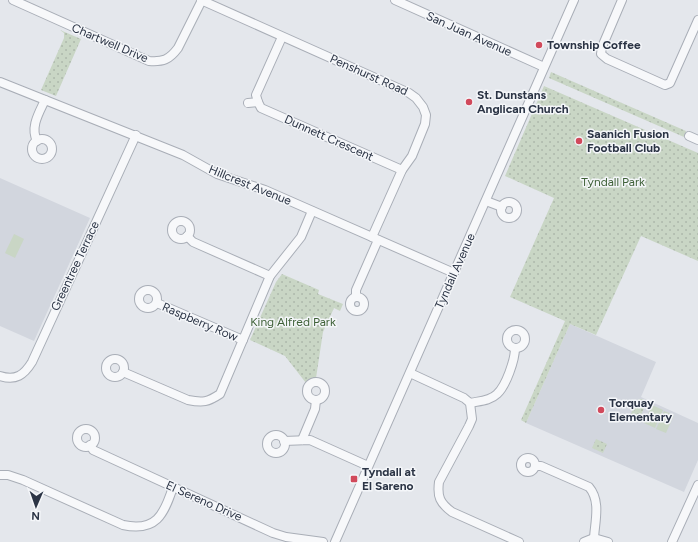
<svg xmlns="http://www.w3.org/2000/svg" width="698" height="542" font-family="Figtree,sans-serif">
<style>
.built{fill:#d2d6de}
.grass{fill:#c9d6c5}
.park{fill:url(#park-dots)}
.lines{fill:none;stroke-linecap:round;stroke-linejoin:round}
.minor-casing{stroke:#a9aeb7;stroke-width:10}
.minor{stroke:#f7f8fa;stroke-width:8}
.poi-dot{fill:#d1495b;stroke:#f4f6f9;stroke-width:1.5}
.labels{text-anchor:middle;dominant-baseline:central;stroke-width:3;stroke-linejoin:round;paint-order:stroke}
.street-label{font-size:12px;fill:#2b3445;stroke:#f4f6f9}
.poi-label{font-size:12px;font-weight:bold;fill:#2b3445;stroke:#f4f6f9;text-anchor:start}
.park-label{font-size:12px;fill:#3f6138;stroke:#f4f6f9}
</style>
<defs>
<pattern id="park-dots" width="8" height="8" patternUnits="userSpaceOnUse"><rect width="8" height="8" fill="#c9d6c5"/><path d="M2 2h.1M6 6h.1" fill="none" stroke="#adb8ab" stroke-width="1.8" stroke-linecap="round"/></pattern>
</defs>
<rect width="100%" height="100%" fill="#e4e7ec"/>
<g class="built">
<polygon points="0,178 90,218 34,341 0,326"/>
<polygon points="570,324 656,362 641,397 698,423 698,460 684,492 526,423"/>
</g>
<g class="grass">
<polygon points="14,234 24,239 15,258 5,253"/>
<polygon points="652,405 663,410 655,428 644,423"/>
<polygon points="664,411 674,415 666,433 656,429"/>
</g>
<g class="park">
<polygon points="60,30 81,39 56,96 41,90 64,38 64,33"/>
<polygon points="551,72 686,131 684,137 549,78"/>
<polygon points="544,86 698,153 698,261 641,236 596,335 570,324 526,423 521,420 565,321 510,297 554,198 505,176"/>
<polygon points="282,274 319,290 318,294 343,304 340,311 334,308 323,332 316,378 311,379 306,383 285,356 250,340 276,282"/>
<polygon points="641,399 647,401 638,422 629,418 637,400"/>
<polygon points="596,439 607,444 603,453 592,448"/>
</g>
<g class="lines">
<g class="minor-casing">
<g id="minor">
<path d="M 13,0 L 149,61 C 163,62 169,60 178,48 L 202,0"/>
<polyline points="201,0 409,93 416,98 423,107 426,115 425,124 412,156 402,170 372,237"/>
<polyline points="395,0 544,67"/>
<polyline points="622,0 602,47 601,54 607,59 665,85 670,83 698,20"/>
<polyline points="282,37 256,95 258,102 261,108 402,170"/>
<polyline points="0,82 183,155 217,174 265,190 454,273"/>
<polyline points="248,103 258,102"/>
<polyline points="689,136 698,140"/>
<circle cx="42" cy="149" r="10"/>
<path d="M 37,141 C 30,127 39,113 45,100"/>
<polyline points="486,201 502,207"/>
<circle cx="509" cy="210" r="8"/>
<circle cx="181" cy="230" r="9"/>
<polyline points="187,236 193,242 270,276"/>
<circle cx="148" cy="299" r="9"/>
<polyline points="356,297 356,290 378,240"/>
<circle cx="357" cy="304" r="7"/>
<polyline points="157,303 243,340"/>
<circle cx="516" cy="339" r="9"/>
<circle cx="115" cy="368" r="9"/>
<path d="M 123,372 L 188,400 C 203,403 208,402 220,394 L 270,276 L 301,237 L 312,211"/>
<path d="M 410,373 L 464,398 L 470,403 L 472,419 L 469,426 L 439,482 C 437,497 440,503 452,512 L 519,542"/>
<path d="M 0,376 C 16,381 24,375 32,362 L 136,135"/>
<circle cx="316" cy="391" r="9"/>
<path d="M 470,403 C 479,401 490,401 497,394 C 506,386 515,360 515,348"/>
<circle cx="86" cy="438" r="9"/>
<circle cx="276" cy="444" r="9"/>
<polyline points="302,440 315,409 316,400"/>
<polyline points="284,441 310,440 368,466"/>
<polyline points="90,445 93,450 273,533 286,537 323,542"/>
<circle cx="528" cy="465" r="7"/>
<path d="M 535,466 L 541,466 L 589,487 C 601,501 595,521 594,538"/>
<path d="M 0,475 L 8,475 L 23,480 L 123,525 C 156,532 164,515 173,487"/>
<polyline points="335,542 574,0"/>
<polyline points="584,542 594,538 608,542"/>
<polyline points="672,542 698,485"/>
</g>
</g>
<use href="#minor" class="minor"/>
</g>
<g class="poi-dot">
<circle cx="539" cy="45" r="4"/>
<circle cx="469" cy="102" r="4"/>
<circle cx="579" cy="141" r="4"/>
<circle cx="601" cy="410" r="4"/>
<rect x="350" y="475" width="8" height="8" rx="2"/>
</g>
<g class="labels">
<g class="street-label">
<text transform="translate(469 34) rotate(24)">San Juan Avenue</text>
<text transform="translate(110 43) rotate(23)">Chartwell Drive</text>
<text transform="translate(369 75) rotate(24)">Penshurst Road</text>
<text transform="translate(329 138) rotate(24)">Dunnett Crescent</text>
<text transform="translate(250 185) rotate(22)">Hillcrest Avenue</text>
<text transform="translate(75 266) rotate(-65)">Greentree Terrace</text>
<text transform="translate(455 271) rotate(-66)">Tyndall Avenue</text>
<text transform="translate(200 322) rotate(23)">Raspberry Row</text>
<text transform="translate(204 501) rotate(24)">El Sereno Drive</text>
</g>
<g class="poi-label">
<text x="547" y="45">Township Coffee</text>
<text x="477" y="95">St. Dunstans<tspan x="477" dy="14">Anglican Church</tspan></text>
<text x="587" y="134">Saanich Fusion<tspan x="587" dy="14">Football Club</tspan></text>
<text x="609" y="403">Torquay<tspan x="609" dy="14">Elementary</tspan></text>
<text x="362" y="472">Tyndall at<tspan x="362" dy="14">El Sareno</tspan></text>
</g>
<g class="park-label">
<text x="613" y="182">Tyndall Park</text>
<text x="293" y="322">King Alfred Park</text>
</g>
</g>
<g transform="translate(36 506) rotate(182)" stroke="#f4f6f9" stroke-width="3" paint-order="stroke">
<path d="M0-3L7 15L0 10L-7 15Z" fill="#2b3445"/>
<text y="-6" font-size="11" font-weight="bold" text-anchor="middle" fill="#2b3445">N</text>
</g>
</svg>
